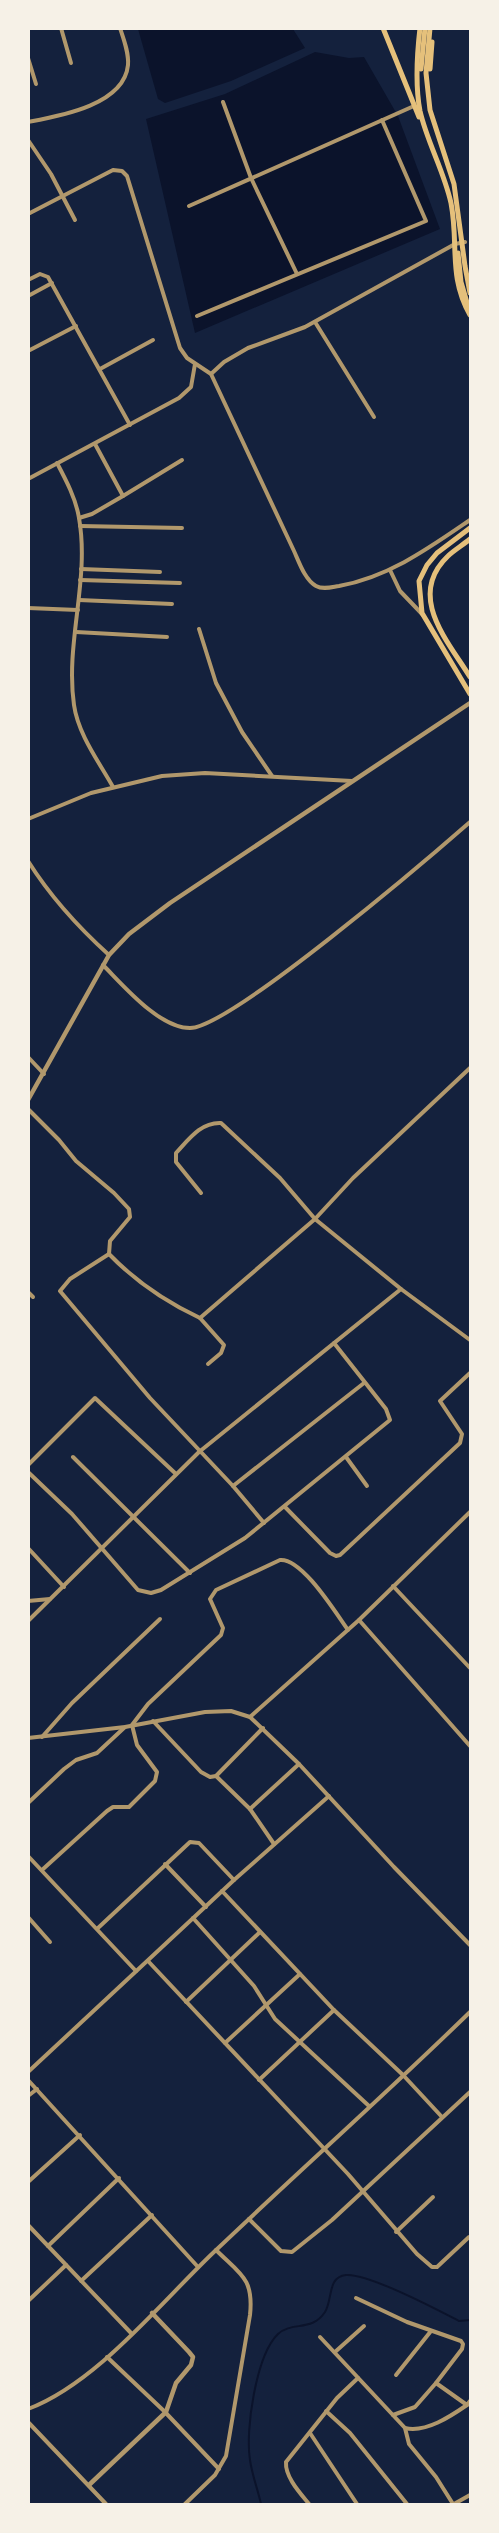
<svg xmlns="http://www.w3.org/2000/svg" width="499" height="2533" font-family="Lato,sans-serif">
<style>
.water{fill:#0b132b}
.lines{fill:none;stroke-linecap:round;stroke-linejoin:round}
.stream{stroke:#0b132b;stroke-width:2}
.minor{stroke:#b1986c;stroke-width:4}
.tertiary{stroke:#b1986c;stroke-width:4.5}
.secondary{stroke:#e5c07b;stroke-width:5}
</style>
<rect width="100%" height="100%" fill="#14213d"/>
<g class="water">
<polygon points="138,29 293,29 305,48 231,81 165,103 158,99"/>
<polygon points="315,52 349,58 364,57 398,116 440,229 195,333 146,119 225,94"/>
</g>
<g class="lines">
<path class="stream" d="M 261,2504 C 258,2490 252,2475 250,2460 C 245,2431 256,2355 278,2334 C 292,2321 312,2332 325,2312 C 333,2299 327,2277 346,2275 C 368,2273 438,2310 459,2321 L 470,2320"/>
<g class="minor">
<polyline points="61,28 71,63"/>
<polyline points="28,58 36,84"/>
<polyline points="223,102 251,178 297,274"/>
<path d="M 28,122 C 60,116 124,105 128,65 C 129,53 124,40 120,28"/>
<polyline points="28,140 51,174 75,220"/>
<polyline points="189,206 414,106"/>
<path d="M 28,214 L 113,170 L 122,171 L 127,176 L 180,348 L 187,358 L 211,374 L 294,551 C 299,562 305,580 316,586 C 323,590 332,587 339,586 C 389,577 429,548 470,520"/>
<polyline points="28,280 40,274 48,277 130,425"/>
<polyline points="28,296 52,283"/>
<polyline points="197,316 426,221 382,120"/>
<polyline points="315,322 374,417"/>
<polyline points="28,351 76,326"/>
<polyline points="100,369 153,340"/>
<polyline points="211,374 224,362 248,348 305,327 455,244 465,242"/>
<polyline points="95,444 123,496 182,460"/>
<path d="M 57,463 C 66,480 76,499 79,518 C 90,580 65,643 74,705 C 78,734 99,762 113,787"/>
<polyline points="28,479 179,398 191,387 195,364"/>
<polyline points="79,518 92,514 123,496"/>
<polyline points="80,526 182,528"/>
<polyline points="81,569 160,572"/>
<polyline points="390,570 400,591 423,615"/>
<polyline points="80,580 180,583"/>
<polyline points="79,600 172,604"/>
<polyline points="28,608 78,610"/>
<polyline points="199,629 216,683 242,732 272,776"/>
<polyline points="76,632 167,637"/>
<polyline points="28,819 91,793 162,776 205,773 352,781"/>
<path d="M 28,861 C 50,896 78,927 109,955"/>
<path d="M 103,965 C 123,985 159,1028 190,1028 C 230,1028 430,857 470,822"/>
<polyline points="28,1057 44,1074"/>
<path d="M 28,1109 L 59,1140 L 76,1161 L 114,1193 L 129,1209 L 130,1217 L 110,1241 L 109,1254 C 135,1281 166,1302 200,1318 L 315,1219 L 353,1178 L 470,1068"/>
<path d="M 201,1193 L 176,1162 L 176,1153 C 189,1139 201,1122 221,1123 L 280,1178 L 315,1219 L 401,1289 L 470,1340"/>
<polyline points="109,1254 70,1279 60,1291 150,1398 233,1486 264,1523"/>
<polyline points="28,1292 33,1297"/>
<polyline points="200,1318 224,1345 221,1353 208,1364"/>
<polyline points="73,1457 190,1573"/>
<polyline points="346,1457 367,1486"/>
<polyline points="28,1465 95,1398 176,1474"/>
<polyline points="28,1472 72,1514 138,1590 151,1593 161,1590 245,1538 390,1420 386,1409 334,1343"/>
<polyline points="233,1486 364,1383"/>
<polyline points="285,1507 330,1553 336,1556 340,1555 460,1443 462,1434 440,1401 470,1373"/>
<polyline points="28,1548 64,1587"/>
<polyline points="393,1586 470,1668"/>
<polyline points="28,1601 50,1599"/>
<polyline points="359,1620 470,1746"/>
<polyline points="28,1621 199,1452 401,1289"/>
<polyline points="250,1717 359,1620 470,1512"/>
<polyline points="153,1721 201,1772 210,1777 216,1776 263,1728"/>
<polyline points="42,1737 72,1703 160,1619"/>
<polyline points="28,1738 125,1727 205,1712 231,1711 250,1717 299,1764 394,1867 470,1945"/>
<polyline points="216,1776 250,1809 299,1764"/>
<polyline points="28,1803 64,1769 76,1760 97,1753 125,1727"/>
<polyline points="250,1809 274,1844"/>
<polyline points="28,1856 136,1971"/>
<polyline points="165,1864 206,1907"/>
<path d="M 42,1870 L 107,1811 L 113,1807 L 129,1807 L 155,1781 L 157,1772 L 137,1745 L 132,1725 L 148,1704 L 221,1635 L 223,1628 L 210,1599 L 216,1590 L 280,1560 C 302,1558 335,1612 348,1630"/>
<polyline points="222,1891 334,2010 403,2075 442,2117"/>
<polyline points="28,1917 50,1942"/>
<polyline points="193,1918 254,1986 275,2019 369,2106"/>
<polyline points="98,1928 190,1842 199,1843 234,1880"/>
<polyline points="148,1961 348,2174 417,2254 432,2267 437,2267 469,2237"/>
<polyline points="186,2002 260,1932"/>
<polyline points="225,2043 300,1974"/>
<polyline points="28,2072 234,1880 329,1796"/>
<polyline points="28,2080 198,2267"/>
<polyline points="259,2080 334,2010"/>
<polyline points="28,2096 37,2089"/>
<polyline points="28,2182 80,2135"/>
<polyline points="249,2219 281,2251 292,2252 332,2220 470,2092"/>
<polyline points="28,2225 131,2333"/>
<polyline points="396,2232 433,2197"/>
<polyline points="48,2246 119,2178"/>
<polyline points="81,2281 152,2215"/>
<polyline points="356,2298 407,2322 461,2341 463,2344 462,2349 436,2383 467,2405 470,2401"/>
<polyline points="28,2301 66,2265"/>
<path d="M 320,2337 L 405,2428 C 426,2433 451,2416 467,2405"/>
<polyline points="335,2352 364,2326"/>
<polyline points="107,2357 164,2411 219,2469"/>
<polyline points="396,2375 431,2331"/>
<path d="M 28,2409 C 97,2383 161,2302 215,2251 C 299,2171 387,2093 470,2012"/>
<polyline points="326,2411 350,2433 407,2504"/>
<polyline points="393,2415 415,2407 436,2383"/>
<polyline points="28,2422 106,2504"/>
<polyline points="405,2428 409,2444 436,2477 453,2504"/>
<polyline points="310,2433 357,2504"/>
<path d="M 185,2504 L 215,2475 L 226,2456 L 250,2315 C 254,2278 240,2274 216,2250"/>
<path d="M 309,2504 C 300,2493 285,2477 286,2462 L 337,2398 L 358,2378"/>
<polyline points="454,2504 470,2495"/>
</g>
<g class="tertiary">
<polyline points="28,1100 109,955 129,934 170,903 470,703"/>
<polyline points="89,2485 166,2412 176,2383 191,2365 193,2357 189,2352 152,2313"/>
</g>
<g class="secondary">
<polyline points="383,28 419,117"/>
<path d="M 420,28 C 417,54 415,85 420,111 C 427,142 444,171 451,203 C 459,245 448,276 470,315"/>
<polyline points="430,28 426,73 430,110 454,184 465,266 470,293"/>
<polyline points="421,69 425,28"/>
<polyline points="430,69 432,42"/>
<polyline points="458,253 461,282 468,306"/>
<polyline points="470,528 437,553 427,565 419,581 422,613 470,694"/>
<path d="M 470,539 C 463,545 454,550 448,556 C 406,596 448,641 470,677"/>
</g>
</g>
<rect width="499" height="2533" fill="none" stroke="#f6f1e7" stroke-width="60"/>
</svg>
